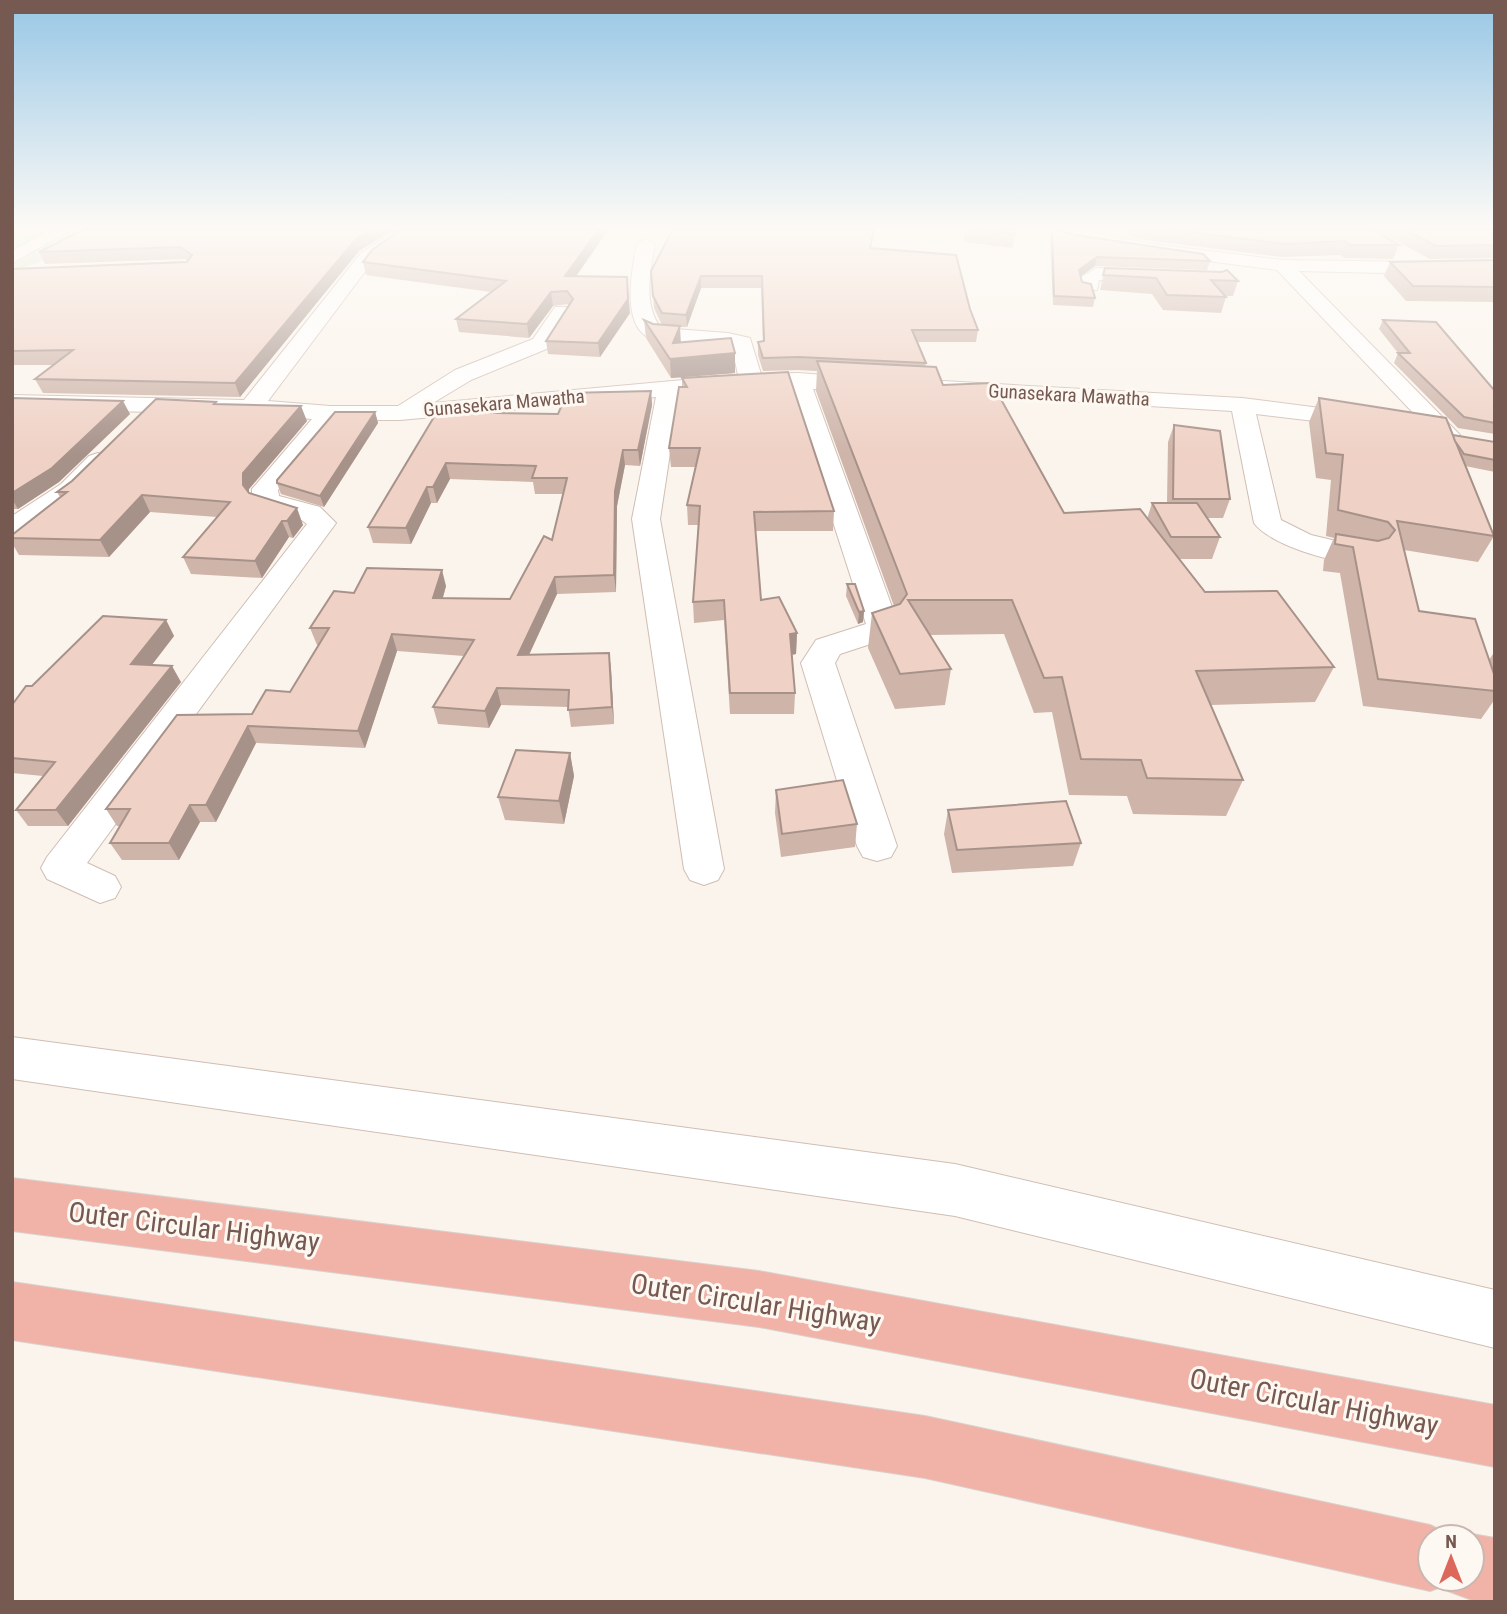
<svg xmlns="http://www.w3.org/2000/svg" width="1507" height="1614" font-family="'Roboto Condensed',sans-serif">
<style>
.green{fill:#dae9ca}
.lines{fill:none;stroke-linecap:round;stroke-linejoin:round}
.minor-casing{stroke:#d0bdb4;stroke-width:2}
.highway-casing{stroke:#d9d1ce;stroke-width:2}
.minor{fill:#fff;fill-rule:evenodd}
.highway{fill:#f1b2a8;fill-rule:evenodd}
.wall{fill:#ceb4a9}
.shaded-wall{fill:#a7928a}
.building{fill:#efd1c5;stroke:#a7928a;stroke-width:2}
.labels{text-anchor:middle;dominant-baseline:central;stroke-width:6;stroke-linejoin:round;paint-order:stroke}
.far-street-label{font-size:19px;fill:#765950;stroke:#fef8f2}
.near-street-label{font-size:28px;fill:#765950;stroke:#fef8f2}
</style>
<rect width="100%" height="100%" fill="#fbf4ec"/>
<polygon class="green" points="12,229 103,229 111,235 23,268 12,269"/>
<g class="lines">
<g class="minor-casing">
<g id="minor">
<polygon points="52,229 73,229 12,263 12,251"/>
<path d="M 399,229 L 419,229 L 373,261 L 268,401 L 330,406 L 398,406 L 455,370 L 533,339 L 555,307 L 569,307 L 572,311 L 549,348 L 471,380 L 433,403 L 738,375 L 732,347 L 655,340 C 619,331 632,269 637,244 L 646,239 L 655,244 C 650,271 643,305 661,328 L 728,333 L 750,338 L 761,374 L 798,373 L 877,379 L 880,384 L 877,389 L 869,391 L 813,389 L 900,629 L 895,636 L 840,654 L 835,663 L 897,846 L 891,857 L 877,861 L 863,857 L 857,846 L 801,663 L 816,640 L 866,624 L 790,389 L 751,388 L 679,394 L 660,519 L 724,869 L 718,880 L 704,885 L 690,880 L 684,869 L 632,519 L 656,397 L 400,420 L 337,420 L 278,490 L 279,496 L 320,507 L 336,523 L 87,863 L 115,876 L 121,887 L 115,898 L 100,903 L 47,879 L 41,868 L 47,857 L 307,524 L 300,519 L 256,507 L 252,501 L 252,489 L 312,419 L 251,414 L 12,409 L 12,395 L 244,400 L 361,253 Z"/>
<polygon points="1039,229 1075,229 1152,244 1283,260 1428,262 1495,260 1495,271 1428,274 1299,271 1460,435 1457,440 1448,442 1439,440 1277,270 1152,254 1047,234"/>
<polygon points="1096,268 1154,271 1163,277 1154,283 1099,280 1097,290 1083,290 1080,278"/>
<path d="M 943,381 L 1242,398 L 1374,415 L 1377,420 L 1374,425 L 1365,427 L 1256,414 L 1281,520 L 1311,535 L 1374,550 L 1379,556 L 1374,562 C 1348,569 1270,546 1254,523 L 1232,411 L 935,393 L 932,388 L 935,383 Z"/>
<polygon points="98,453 107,456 111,461 79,496 22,535 12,537 12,516 61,484 89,456"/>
<polygon points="12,1037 955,1164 1495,1290 1495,1348 955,1216 12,1079"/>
</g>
</g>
<g class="highway-casing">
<g id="highway">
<polygon points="12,1178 759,1271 1495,1405 1495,1467 759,1327 12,1231"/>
<polygon points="12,1282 925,1416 1430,1525 1455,1537 1430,1537 1430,1579 1472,1579 1472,1537 1464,1537 1472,1534 1495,1538 1495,1602 1472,1600 1448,1591 1446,1585 1430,1591 925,1478 12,1340"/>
</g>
</g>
<use href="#minor" class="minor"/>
<use href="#highway" class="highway"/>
</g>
<g class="wall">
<polygon points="85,229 359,251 240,397 43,393 35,379 54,365 12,365 12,269 188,261 185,259 45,264 39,252"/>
<polygon points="609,229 576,276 630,313 600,357 548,354 546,341 569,304 553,306 529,338 459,332 456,319 491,292 366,275 363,262"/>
<polygon points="964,229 1013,229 1015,234 1013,248 964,242"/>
<polygon points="1052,229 1075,235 1210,261 1207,270 1095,266 1081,276 1082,282 1095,298 1093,307 1053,305 1050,237"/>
<polygon points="1125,229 1372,229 1399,245 1393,259 1345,258 1340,255 1282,257 1152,241 1130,237"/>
<polygon points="1374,229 1495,229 1495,258 1430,259"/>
<polygon points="872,248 970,309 978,330 976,342 917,342 926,363 925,367 1064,513 1147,519 1152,503 1167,503 1168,442 1174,425 1230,499 1223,518 1207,518 1220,537 1212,559 1179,559 1205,592 1334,667 1315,702 1211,705 1243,780 1226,816 1133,814 1127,796 1069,795 1052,712 1034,713 1004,634 929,635 951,669 945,705 895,709 868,648 872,613 894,606 816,391 817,371 798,370 763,371 758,355 758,342 763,341 761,288 701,288 687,327 680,327 680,342 735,373 671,378 646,338 644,320 653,324 662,325 654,308 651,271"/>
<polygon points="1495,260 1495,302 1406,301 1384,276 1390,262"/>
<polygon points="1105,268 1238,281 1233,296 1225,296 1226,297 1221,313 1163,310 1152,294 1100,290"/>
<polygon points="1383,320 1495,391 1495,434 1458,428 1394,363 1398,353 1379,329"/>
<polygon points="682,378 834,511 833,531 755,531 761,600 797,633 796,654 792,655 795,693 794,714 730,714 724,620 694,623 693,602 698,525 688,525 687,505 695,467 671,467 669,448 682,387"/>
<polygon points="651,391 652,405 640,466 625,465 617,506 616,592 557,594 529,655 609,653 611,669 614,724 571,727 568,707 501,705 489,728 438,724 433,707 464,656 397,651 365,748 256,743 216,822 200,822 179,860 122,860 110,843 120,826 117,826 106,809 252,714 290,692 319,645 317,645 310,628 354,593 446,586 443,598 510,599 552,540 563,494 535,494 533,482 450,479 437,503 431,503 411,544 373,543 368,527 437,412 558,414"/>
<polygon points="12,398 130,414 59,482 18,509 12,509"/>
<polygon points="1319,398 1453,435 1495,442 1495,472 1465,466 1494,536 1478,562 1404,550 1419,611 1489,660 1495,651 1495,699 1481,719 1363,706 1340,573 1323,571 1324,560 1334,538 1326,536 1331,480 1316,478 1309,422"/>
<polygon points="217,404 307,421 249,489 249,493 303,525 293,538 289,537 262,578 191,574 183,557 217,517 150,512 109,557 19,555 12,543 12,535 60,497 57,492"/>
<polygon points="375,412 378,423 324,507 281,494 277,483"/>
<polygon points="847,584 864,611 863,622 858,624 846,596"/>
<polygon points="166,620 174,636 152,665 181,682 68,826 28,826 16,810 43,776 12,773 12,705 32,686"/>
<polygon points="570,753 574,776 564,824 505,820 498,797"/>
<polygon points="776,790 857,824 855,847 781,857 775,813"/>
<polygon points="948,810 1081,843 1073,866 952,873 944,834"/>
</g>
<g class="shaded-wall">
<polygon points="372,229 395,229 359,251 240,397 235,383 356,239"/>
<polygon points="599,229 609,229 567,289 565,276"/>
<polygon points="1097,257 1095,266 1077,279 1079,270"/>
<polygon points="701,276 701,288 687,327 686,315"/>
<polygon points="627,277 630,313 600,357 598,343"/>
<polygon points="551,292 553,306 529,338 527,324"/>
<polygon points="680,326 681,345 735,353 735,373 671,378 670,359 673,343"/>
<polygon points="651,391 652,405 640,466 638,450"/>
<polygon points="123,401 130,414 59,482 18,509 12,499 12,493"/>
<polygon points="301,406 307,421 249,489 249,501 243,485 243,473"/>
<polygon points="375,412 378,423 324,507 320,496"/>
<polygon points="623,450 625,465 617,506 616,592 614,575 615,491"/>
<polygon points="446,463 450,479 437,503 433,487"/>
<polygon points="427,487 431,503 411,544 406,528"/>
<polygon points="142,495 150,512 109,557 100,540"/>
<polygon points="297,508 303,525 293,538 287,521"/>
<polygon points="282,521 289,537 262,578 255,561"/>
<polygon points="442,570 446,586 438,614 433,598"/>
<polygon points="555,577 557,594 521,672 518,655"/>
<polygon points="864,611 863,622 858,624 859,612"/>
<polygon points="166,620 174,636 140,680 131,664"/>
<polygon points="797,633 796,654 789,655 790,634"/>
<polygon points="392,634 397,651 365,748 358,731"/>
<polygon points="609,653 611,669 614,724 612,707"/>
<polygon points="172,666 181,682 68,826 56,810"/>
<polygon points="497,688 501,705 489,728 485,711"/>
<polygon points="248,726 256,743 216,822 206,805"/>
<polygon points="570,753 574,776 564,824 559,801"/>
<polygon points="190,805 200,822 179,860 169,843"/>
</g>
<g class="building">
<polygon points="85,229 372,229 356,239 235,383 35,379 73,350 12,351 12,269 187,262 192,255 180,247 39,252"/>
<polygon points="402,229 599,229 565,276 627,277 628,299 598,343 546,341 573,299 567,291 551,292 527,324 456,319 506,281 363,262 372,250"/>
<polygon points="673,229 874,229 870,248 956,255 970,309 978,330 912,330 926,363 799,357 763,358 758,342 764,341 762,276 701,276 686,315 662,313 653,296 651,271"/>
<polygon points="973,229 1013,229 1015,234"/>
<polygon points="1052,229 1075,235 1203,254 1210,261 1097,257 1079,270 1082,282 1091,284 1095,298 1054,296"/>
<polygon points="1166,229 1372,229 1399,245 1350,245 1345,241 1287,244"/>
<polygon points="1404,229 1495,229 1495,245 1436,246"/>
<polygon points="1495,260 1495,287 1413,286 1390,262"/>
<polygon points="1105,268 1222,272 1227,270 1238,281 1211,280 1226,297 1167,295 1156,278 1103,275"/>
<polygon points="644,320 653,324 680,326 673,343 731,338 735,353 670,359"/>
<polygon points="1383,320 1436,322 1495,391 1495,423 1464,417 1398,353 1410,353"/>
<polygon points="817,361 936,367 943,385 992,383 1064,513 1140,509 1205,592 1277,591 1334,667 1196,671 1243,780 1147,778 1141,760 1081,759 1062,677 1044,678 1012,600 908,600 951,669 900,674 872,613 900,604 907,594"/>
<polygon points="788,372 834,511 754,512 761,600 779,597 797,633 790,634 795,693 730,693 724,600 693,602 700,506 687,505 700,448 669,448 679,387 687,387 682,378"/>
<polygon points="651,391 638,450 623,450 615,491 614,575 555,577 518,655 609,653 612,707 568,710 569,690 497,688 485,711 433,707 474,640 392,634 358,731 248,726 206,805 190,805 169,843 110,843 130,809 106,809 177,715 252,714 266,690 290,692 329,628 310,628 334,591 354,593 367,568 442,570 433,598 510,599 544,536 552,540 567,478 532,478 536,466 446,463 433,487 427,487 406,528 368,527 437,412 558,414 567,393"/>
<polygon points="12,398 123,401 52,468 12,493"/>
<polygon points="1319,398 1446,418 1494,536 1397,521 1419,611 1475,619 1495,677 1495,691 1378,679 1353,547 1335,544 1336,534 1378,541 1389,538 1395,530 1388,522 1338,510 1343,455 1326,453"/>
<polygon points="156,399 216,402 214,404 301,406 243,473 243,485 249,493 297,508 287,521 282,521 255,561 183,557 230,502 142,495 100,540 12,538 12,535 67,492 57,492 72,481"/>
<polygon points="335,412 375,412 320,496 277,483 277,480"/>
<polygon points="1174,425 1220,431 1230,499 1173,499"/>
<polygon points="1453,435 1495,442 1495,460 1464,454 1455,441"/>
<polygon points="1152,503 1197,503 1220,537 1171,537"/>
<polygon points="847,584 855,584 864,611 859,612"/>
<polygon points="103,616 166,620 131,664 172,666 56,810 16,810 55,762 12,758 12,705 26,686 32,686"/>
<polygon points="516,750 570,753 559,801 498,797"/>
<polygon points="843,780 857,824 782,834 776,790"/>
<polygon points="1066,801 1081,843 957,850 948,810"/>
</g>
<linearGradient id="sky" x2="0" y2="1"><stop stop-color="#98c7e6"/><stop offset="0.5" stop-color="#fdfaf6"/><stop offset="1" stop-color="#fdfaf6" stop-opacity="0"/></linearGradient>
<rect width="1507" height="455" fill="url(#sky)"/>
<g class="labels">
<g class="far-street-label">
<text transform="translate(1069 395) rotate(3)">Gunasekara Mawatha</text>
<text transform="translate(504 403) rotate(-5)">Gunasekara Mawatha</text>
</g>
<g class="near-street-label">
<text transform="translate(194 1227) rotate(7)">Outer Circular Highway</text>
<text transform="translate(756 1303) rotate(9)">Outer Circular Highway</text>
<text transform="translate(1314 1402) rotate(11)">Outer Circular Highway</text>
</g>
</g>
<rect width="1507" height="1614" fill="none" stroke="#765950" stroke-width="28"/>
<g transform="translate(1451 1558)"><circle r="33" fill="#fef8f2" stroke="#c8b8b1" stroke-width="2"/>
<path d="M0-5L12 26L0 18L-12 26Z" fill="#dc685b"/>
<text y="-10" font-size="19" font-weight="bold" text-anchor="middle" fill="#765950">N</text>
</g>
</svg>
